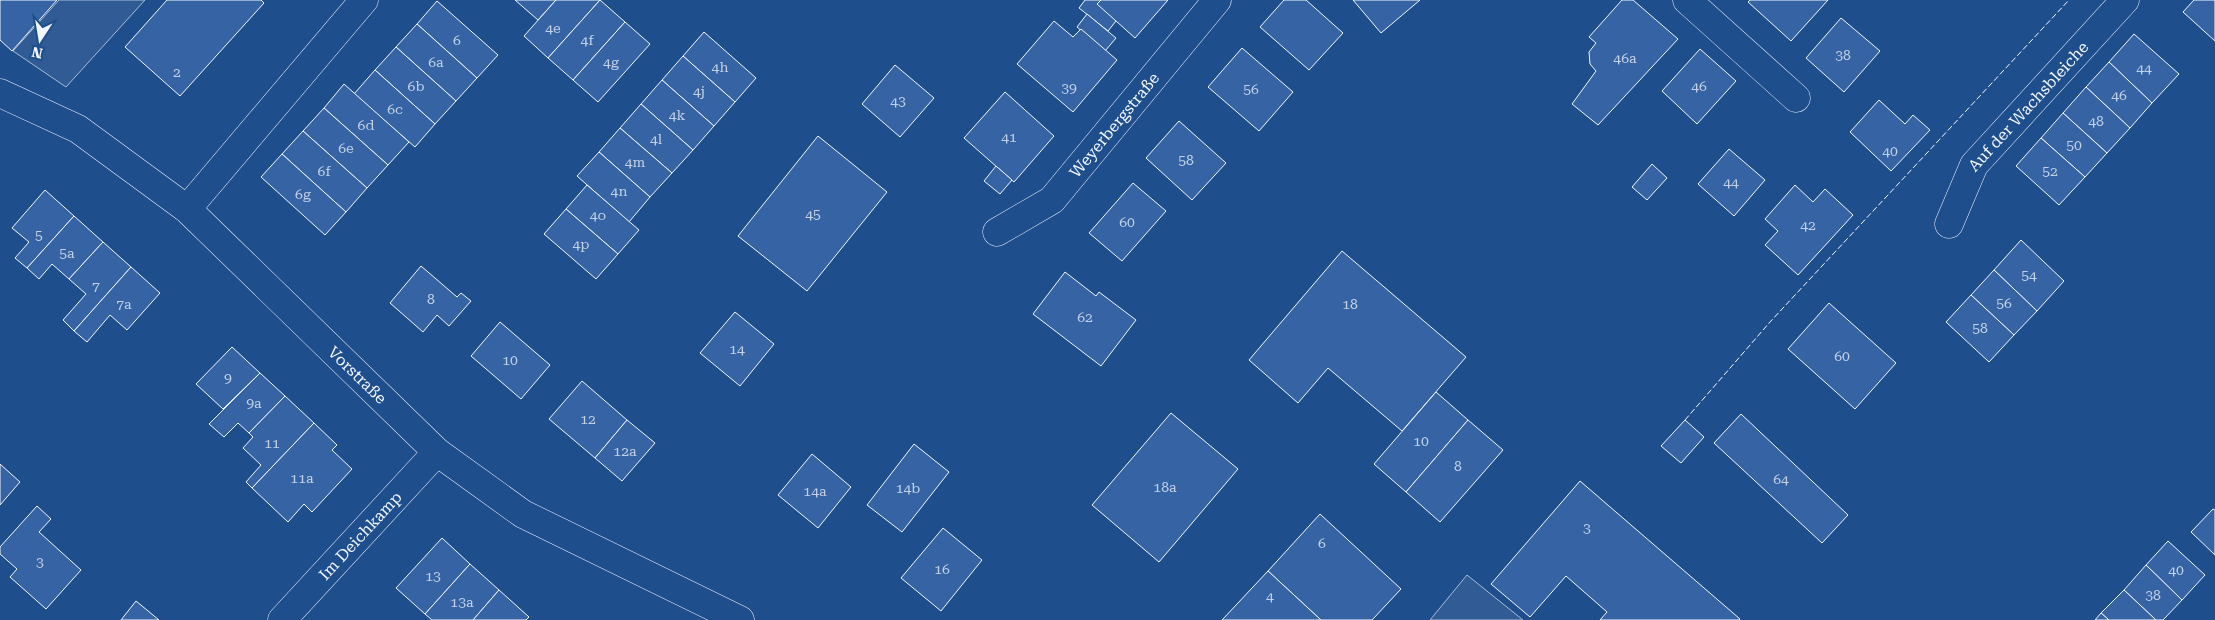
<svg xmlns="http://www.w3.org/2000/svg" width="2215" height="620" font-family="'Roboto Serif',serif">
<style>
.parking{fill:#305b95;stroke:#a8bbd7}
.building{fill:#3563a3;stroke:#f2f6ff}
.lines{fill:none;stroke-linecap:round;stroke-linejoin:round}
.minor-casing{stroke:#f2f6ff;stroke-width:29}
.minor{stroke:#1f4e8c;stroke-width:28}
.fence{stroke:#f2f6ff;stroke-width:1;stroke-dasharray:6 2.5;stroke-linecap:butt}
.labels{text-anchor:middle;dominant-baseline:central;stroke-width:4;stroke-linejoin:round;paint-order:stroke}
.number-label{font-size:14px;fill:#c3d1e8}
.street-label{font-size:16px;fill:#f2f6ff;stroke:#1f4e8c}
</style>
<rect width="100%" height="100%" fill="#1f4e8c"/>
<g class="parking">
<polygon points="59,0 145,0 66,87 13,51"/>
<polygon points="1467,575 1523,620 1430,620"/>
</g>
<g class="building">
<polygon points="0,0 57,0 12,51 0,40"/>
<polygon points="167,0 261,0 264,3 180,96 125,47"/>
<polygon points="515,0 556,0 538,20"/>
<polygon points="556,0 600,0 548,58 524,36"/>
<polygon points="600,0 625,22 573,80 548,58"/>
<polygon points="1085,0 1100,0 1120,16 1108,31 1079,8"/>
<polygon points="1101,0 1168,0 1135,38 1097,4"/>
<polygon points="1284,0 1306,0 1343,33 1309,70 1260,27"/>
<polygon points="1353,0 1420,0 1381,33"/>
<polygon points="1622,0 1633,0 1678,39 1598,125 1572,104 1596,71 1590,64 1589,52 1596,43 1589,37"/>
<polygon points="1750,0 1828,0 1791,41 1748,2"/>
<polygon points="2194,0 2215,0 2215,41 2183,12"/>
<polygon points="437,1 498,55 477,78 417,24"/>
<polygon points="1087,14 1116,38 1105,51 1077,27"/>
<polygon points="1841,18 1880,51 1844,92 1806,58"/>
<polygon points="1054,21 1073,37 1081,29 1117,60 1073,112 1017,64"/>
<polygon points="625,22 650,44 598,102 573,80"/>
<polygon points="417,24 477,78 456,101 396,47"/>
<polygon points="704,32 756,78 735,102 683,56"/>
<polygon points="2134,34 2179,74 2152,103 2109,62"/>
<polygon points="396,47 456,101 435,124 375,70"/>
<polygon points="1242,48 1293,92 1259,131 1208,87"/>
<polygon points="1700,49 1736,81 1697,124 1662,91"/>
<polygon points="683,56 735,102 714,126 662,80"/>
<polygon points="2109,62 2152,103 2130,128 2086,87"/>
<polygon points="895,65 934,98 900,137 862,104"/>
<polygon points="375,70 435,124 415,147 354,94"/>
<polygon points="662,80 714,126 693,150 641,104"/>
<polygon points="344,84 409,142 388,165 324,108"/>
<polygon points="2086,87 2130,128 2107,153 2063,113"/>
<polygon points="1005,92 1054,136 1014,182 964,138"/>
<polygon points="1879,100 1905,124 1913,115 1930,130 1891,171 1850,132"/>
<polygon points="641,104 693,150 672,173 620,128"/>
<polygon points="324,108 388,165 367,188 303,131"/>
<polygon points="2063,113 2107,153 2085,177 2041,138"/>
<polygon points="1179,121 1226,163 1192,200 1146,158"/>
<polygon points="620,128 672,173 650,197 599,152"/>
<polygon points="303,131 367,188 346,212 282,154"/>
<polygon points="818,136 887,192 807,291 738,236"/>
<polygon points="2041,138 2085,177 2059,205 2016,166"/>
<polygon points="1729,149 1765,180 1734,216 1698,184"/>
<polygon points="599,152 650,197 629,222 577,176"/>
<polygon points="282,154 346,212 325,235 261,177"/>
<polygon points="1652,164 1667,178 1647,200 1632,187"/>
<polygon points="996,166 1012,180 1000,194 984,181"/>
<polygon points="1133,183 1166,211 1122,261 1089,233"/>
<polygon points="587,185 639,230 618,254 566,209"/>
<polygon points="1795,185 1813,202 1825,189 1853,215 1798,275 1765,245 1778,231 1765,219"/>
<polygon points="45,190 74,216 27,268 15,258 29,242 12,228"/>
<polygon points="566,209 618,254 596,279 544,234"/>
<polygon points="74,216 103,242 69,279 52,264 39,279 27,268"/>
<polygon points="2021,240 2064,281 2037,311 1994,270"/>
<polygon points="103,242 131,267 74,331 63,320 86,294 69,279"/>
<polygon points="1342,251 1466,357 1402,431 1328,368 1298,403 1249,360"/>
<polygon points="421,266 457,297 461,293 471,301 449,326 437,315 423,332 390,303"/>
<polygon points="131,267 160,293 127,330 110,315 87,342 74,331"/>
<polygon points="1994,270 2037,311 2014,335 1971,295"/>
<polygon points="1065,272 1096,296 1099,292 1136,320 1101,366 1033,314"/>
<polygon points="1971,295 2014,335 1989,362 1946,322"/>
<polygon points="1829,303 1896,363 1855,409 1788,349"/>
<polygon points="735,312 774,344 740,386 700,353"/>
<polygon points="500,322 550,365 521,399 471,356"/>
<polygon points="232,347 260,373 223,409 196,384"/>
<polygon points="260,373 285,396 249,433 238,423 224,437 209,424"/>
<polygon points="582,381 627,420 595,458 549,419"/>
<polygon points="1436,392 1468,420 1406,492 1374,464"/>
<polygon points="285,396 314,423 252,488 246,482 261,465 243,448 253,437 249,433"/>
<polygon points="1171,413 1238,469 1159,562 1092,505"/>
<polygon points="1741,414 1848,515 1822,543 1714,443"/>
<polygon points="627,420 655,443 622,481 595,458"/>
<polygon points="1468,420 1503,450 1440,522 1406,492"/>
<polygon points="1685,420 1704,437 1681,463 1661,446"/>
<polygon points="314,423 337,445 332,450 352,469 312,512 304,504 288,522 252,488"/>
<polygon points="914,444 949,472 902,532 867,505"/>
<polygon points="812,454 851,487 818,528 778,495"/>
<polygon points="0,464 20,482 0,505"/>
<polygon points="1580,481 1740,619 1739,620 1600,620 1607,612 1566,576 1530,617 1491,584"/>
<polygon points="37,506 51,519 39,532 81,570 46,609 10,577 17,569 0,554 0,547"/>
<polygon points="2213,509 2215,510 2215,555 2191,532"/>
<polygon points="1320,514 1401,589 1372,620 1321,620 1268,571"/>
<polygon points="943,528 982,560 941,611 901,578"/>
<polygon points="442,538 470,564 425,614 396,588"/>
<polygon points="2168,541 2205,575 2182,600 2146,565"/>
<polygon points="470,564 499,590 473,620 432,620 425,614"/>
<polygon points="2146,565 2182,600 2163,620 2156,620 2124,590"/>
<polygon points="1268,571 1321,620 1222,620"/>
<polygon points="499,590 529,617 526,620 473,620"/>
<polygon points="2124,590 2156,620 2109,620 2101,613"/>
<polygon points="136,601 159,620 121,620"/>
<polygon points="2101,613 2109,620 2095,620"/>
</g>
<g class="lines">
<g class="minor-casing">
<g id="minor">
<polyline points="1687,0 1796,98"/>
<path id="s1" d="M 0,93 L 78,129 L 187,209 L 437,452 L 523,514 L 740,620"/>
<polyline points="187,209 364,0"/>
<path id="s2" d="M 1949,224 L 1974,165 L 2125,0"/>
<path id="s3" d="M 997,232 L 1052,200 L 1217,0"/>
<path id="s4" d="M 282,620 L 437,452"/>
</g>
</g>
<use href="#minor" class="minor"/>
<polyline class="fence" points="1685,420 1770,322 2069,0"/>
</g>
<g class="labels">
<g class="number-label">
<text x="553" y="28">4e</text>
<text x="457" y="40">6</text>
<text x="587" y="40">4f</text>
<text x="1843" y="55">38</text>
<text x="1625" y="58">46a</text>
<text x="436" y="62">6a</text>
<text x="611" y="62">4g</text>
<text x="720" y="67">4h</text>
<text x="2144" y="68">44</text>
<text x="177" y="72">2</text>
<text x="416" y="86">6b</text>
<text x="1699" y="86">46</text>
<text x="1069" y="88">39</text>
<text x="1251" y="89">56</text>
<text x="699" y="91">4j</text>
<text x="2119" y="95">46</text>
<text x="898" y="101">43</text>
<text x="395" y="109">6c</text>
<text x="677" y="115">4k</text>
<text x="2096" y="121">48</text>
<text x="366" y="125">6d</text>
<text x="1009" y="137">41</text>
<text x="656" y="139">4l</text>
<text x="2074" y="145">50</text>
<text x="346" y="148">6e</text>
<text x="1890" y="151">40</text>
<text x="1186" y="160">58</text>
<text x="635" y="162">4m</text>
<text x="324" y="171">6f</text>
<text x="2050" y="171">52</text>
<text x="1731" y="182">44</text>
<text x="619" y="191">4n</text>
<text x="303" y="194">6g</text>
<text x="813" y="214">45</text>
<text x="598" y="215">4o</text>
<text x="1127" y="222">60</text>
<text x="1808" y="225">42</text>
<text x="39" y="235">5</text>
<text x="581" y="244">4p</text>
<text x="67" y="253">5a</text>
<text x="2029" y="275">54</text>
<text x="96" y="286">7</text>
<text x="431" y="299">8</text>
<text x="2004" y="303">56</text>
<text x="124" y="304">7a</text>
<text x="1350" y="304">18</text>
<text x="1085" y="317">62</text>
<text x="1980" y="328">58</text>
<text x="737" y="349">14</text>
<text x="1842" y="356">60</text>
<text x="510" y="360">10</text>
<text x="228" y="378">9</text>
<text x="254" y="403">9a</text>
<text x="588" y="419">12</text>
<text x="1421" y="441">10</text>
<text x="272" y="443">11</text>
<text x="625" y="451">12a</text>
<text x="1458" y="466">8</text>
<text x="302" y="478">11a</text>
<text x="1781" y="479">64</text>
<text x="1165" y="487">18a</text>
<text x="908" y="488">14b</text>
<text x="815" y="491">14a</text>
<text x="1587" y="528">3</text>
<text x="1322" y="543">6</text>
<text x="40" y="562">3</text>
<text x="942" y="569">16</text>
<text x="2176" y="570">40</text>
<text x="433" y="576">13</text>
<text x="2153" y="595">38</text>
<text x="1270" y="596">4</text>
<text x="462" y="602">13a</text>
</g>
<g class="street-label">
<text stroke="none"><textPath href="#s2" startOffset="144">Auf der Wachsbleiche</textPath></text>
<text stroke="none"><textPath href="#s3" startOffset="161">Weyerbergstraße</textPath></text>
<text stroke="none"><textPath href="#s1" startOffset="459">Vorstraße</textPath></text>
<text stroke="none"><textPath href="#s4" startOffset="115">Im Deichkamp</textPath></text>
</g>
</g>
<g transform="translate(40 40) rotate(192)" stroke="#1f4e8c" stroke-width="4" paint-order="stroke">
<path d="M0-4L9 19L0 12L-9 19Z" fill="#f2f6ff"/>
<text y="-8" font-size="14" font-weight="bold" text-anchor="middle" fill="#f2f6ff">N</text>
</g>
</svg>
